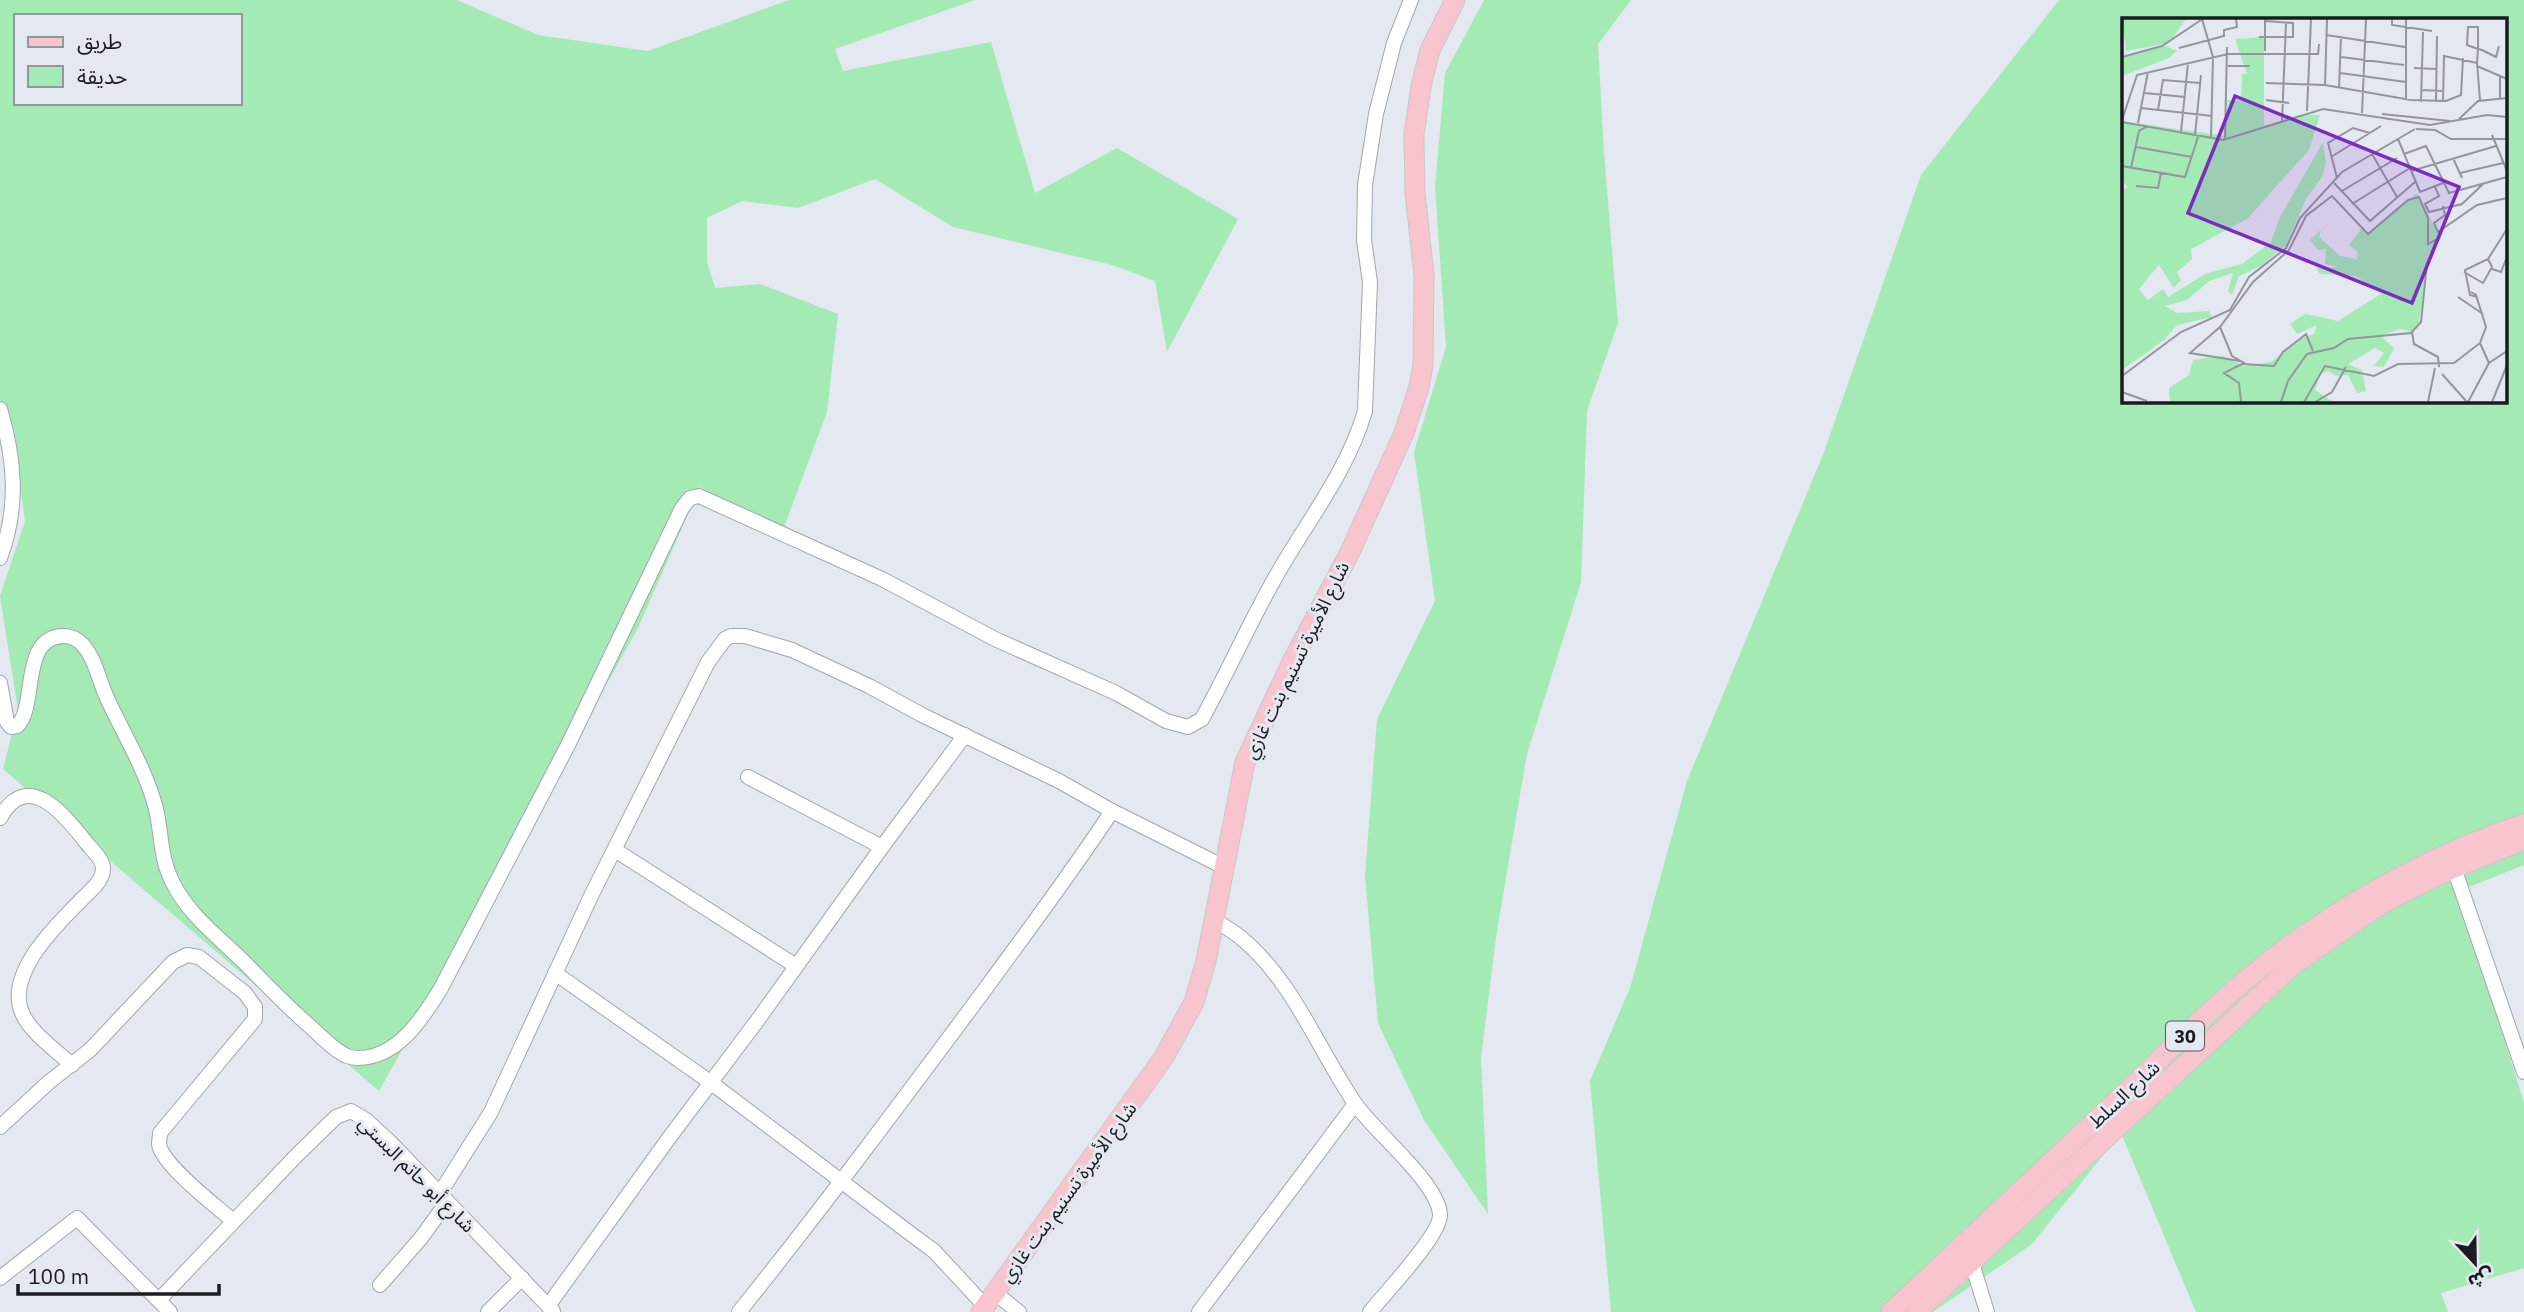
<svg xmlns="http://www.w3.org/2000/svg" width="2524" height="1312" font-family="'IBM Plex Sans','Noto Sans Arabic',sans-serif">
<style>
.green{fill:#a3eab5;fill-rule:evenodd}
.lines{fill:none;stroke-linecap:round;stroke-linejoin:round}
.minor-casing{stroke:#a2a6ae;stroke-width:16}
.major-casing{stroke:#c8c9c9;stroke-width:21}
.minor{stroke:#fff;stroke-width:14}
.major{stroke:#f8c4cd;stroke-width:19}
.labels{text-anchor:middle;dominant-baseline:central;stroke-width:6;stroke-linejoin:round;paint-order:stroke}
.shield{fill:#e4e8f1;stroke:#57595e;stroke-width:2}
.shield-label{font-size:18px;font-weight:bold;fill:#1a1c1f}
.street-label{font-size:19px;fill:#1a1c1f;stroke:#e4e8f1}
.inset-road{fill:none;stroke:#93969d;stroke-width:2}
.view{fill:#7b2cbf;fill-opacity:0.15;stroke:#7b2cbf;stroke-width:3.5}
.inset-edge{fill:none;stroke:#1a1c1f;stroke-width:3.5}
</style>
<rect width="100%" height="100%" fill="#e4e8f1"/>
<g class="green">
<path d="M 0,0 L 457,0 L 538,35 L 648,51 L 789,0 L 975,0 L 835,49 L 843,71 L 991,42 L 1035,193 L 1117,148 L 1238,219 L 1167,352 L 1155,281 L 1112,265 L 953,227 L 875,179 L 798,208 L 742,201 L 707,218 L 707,262 L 715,288 L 760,284 L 838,314 L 827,412 L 780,538 L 700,487 L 638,628 L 379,1091 L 3,769 L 18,710 L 0,596 L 25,521 L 15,450 L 0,406 ZM 16,16 L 240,16 L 240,103 L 16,103 Z"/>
<polygon points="1484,0 1631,0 1598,44 1604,153 1618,323 1587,411 1581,582 1527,754 1496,937 1481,1058 1488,1214 1424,1120 1378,1023 1365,876 1377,719 1435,601 1414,452 1446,347 1435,187 1445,73"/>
<path d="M 2059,0 L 2524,0 L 2524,865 L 2459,891 L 2524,1103 L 2524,1268 L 2441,1293 L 2448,1312 L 2196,1312 L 2121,1133 L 2032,1244 L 1933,1312 L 1611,1312 L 1590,1081 L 1630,988 L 1687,781 L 1823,455 L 1921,175 ZM 2123,19 L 2505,19 L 2505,401 L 2123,401 Z"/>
</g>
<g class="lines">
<g class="minor-casing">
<g id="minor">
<path d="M 0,409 C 15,459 19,508 0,558"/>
<path d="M 0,683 L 7,722 L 11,727 L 17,726 C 38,707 19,635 65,636 C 73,636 78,640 83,645 C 96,660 99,681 107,698 C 124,735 146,770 156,809 C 162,834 160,858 172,881 C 187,914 221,939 246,964 C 268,987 290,1009 314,1030 C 324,1039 335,1051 347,1056 C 350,1057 354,1058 358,1058 C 397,1058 422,1019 440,990 L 568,745 L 682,508 L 690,498 L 699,496 L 882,579 L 995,639 L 1116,693 L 1166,721 L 1188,727 L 1202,719 C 1229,670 1251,619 1279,571 C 1309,519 1348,470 1365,411 L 1370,282 L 1364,240 L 1365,185 L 1376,114 L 1394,43 L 1411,0"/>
<polyline points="748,777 882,847"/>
<path d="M 0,818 C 27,769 63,813 85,841 C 90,848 102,858 103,867 C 104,880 92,889 83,898 C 58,924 3,974 23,1015 C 33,1035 56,1050 72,1065"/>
<polyline points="615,850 796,966"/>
<polyline points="2454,868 2524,1072"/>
<path d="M 1213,919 C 1222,925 1231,930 1240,937 C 1292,979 1317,1047 1354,1102 C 1372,1130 1437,1181 1440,1214 C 1442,1234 1384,1294 1370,1312"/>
<polyline points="555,973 710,1082 911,1234 934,1251 985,1306"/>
<path d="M 0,1127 L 49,1082 L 90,1050 L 173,962 L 187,955 L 199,957 L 245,993 L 255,1007 L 255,1019 L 160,1133 C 160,1137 159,1140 159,1144 C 162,1165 216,1206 232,1220"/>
<polyline points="440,1193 491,1112 591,896 708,662 725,639 731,636 745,636 792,650 869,686 922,715 1059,781 1112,811 1224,867"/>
<polyline points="1971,1260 1987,1312"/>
<polyline points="0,1278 77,1218 170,1312"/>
<polyline points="380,1285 421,1238 447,1202"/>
<polyline points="995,1293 1019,1312"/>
<polyline points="159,1300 295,1157 336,1117 351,1111 366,1120 391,1143 553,1311"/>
<polyline points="548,1306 669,1138 757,1021 882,847 965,735"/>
<polyline points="488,1312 522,1278"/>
<path d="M 739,1312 C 824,1206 905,1097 986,988 C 1029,929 1072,872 1112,811"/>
<polyline points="1199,1312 1355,1104"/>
</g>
</g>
<g class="major-casing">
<g id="major">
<polyline points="981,1312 1164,1057 1194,1002 1206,961 1245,762 1292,662 1350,552 1404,433 1419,387 1423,365 1424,275 1415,193 1414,135 1421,86 1430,50 1455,0"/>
<path d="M 1891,1312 C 1965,1243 2038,1174 2112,1105 C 2167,1053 2224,994 2285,949 C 2357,896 2439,852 2524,824"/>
<polyline points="1917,1312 2292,966 2375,908 2400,894 2454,868 2524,840"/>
</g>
</g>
<use href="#minor" class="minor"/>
<use href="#major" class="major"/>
</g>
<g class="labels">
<rect class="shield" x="2166" y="1021.5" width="38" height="29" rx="5"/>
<g class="shield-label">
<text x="2185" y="1036">30</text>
</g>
<g class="street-label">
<text transform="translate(1296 660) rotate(-64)">شارع الأميرة تسنيم بنت غازي</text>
<text transform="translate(2124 1094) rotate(-43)">شارع السلط</text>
<text transform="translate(417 1174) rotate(45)">شارع أبو حاتم البستي</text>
<text transform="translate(1068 1192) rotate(-54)">شارع الأميرة تسنيم بنت غازي</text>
</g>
</g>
<g transform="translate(2122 18)">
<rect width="385" height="385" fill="#e4e8f1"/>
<path d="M 0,1 L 64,1 L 47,25 L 4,33 ZM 142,19 L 142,108 L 176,97 L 198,97 L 187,132 L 125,201 L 69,231 L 70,241 L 55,254 L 59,262 L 52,270 L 37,247 L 17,271 L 26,282 L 41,271 L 46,279 L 83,256 L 120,246 L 149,224 L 158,199 L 201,124 L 204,145 L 200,159 L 184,181 L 164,227 L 139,248 L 117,258 L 110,277 L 106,274 L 111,255 L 87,263 L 65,282 L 43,288 L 55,295 L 87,293 L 90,299 L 55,307 L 42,322 L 0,352 L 0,171 L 6,170 L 0,163 L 0,103 L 103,118 L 106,82 L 119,83 L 120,56 L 125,56 L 113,21 ZM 43,28 L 55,33 L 47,40 L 0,58 L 0,40 ZM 295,175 L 317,217 L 306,238 L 297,305 L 290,314 L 278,311 L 259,318 L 272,330 L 262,349 L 252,348 L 262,335 L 253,330 L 226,346 L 240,352 L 244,373 L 235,375 L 226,357 L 214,358 L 207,353 L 198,356 L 193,372 L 211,384 L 48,384 L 47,370 L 67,357 L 71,342 L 101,338 L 123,348 L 149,344 L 179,320 L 192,316 L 195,307 L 175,316 L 168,306 L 175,301 L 184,296 L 216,303 L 259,276 L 234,258 L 198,256 L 194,250 L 217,249 L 203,246 L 204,231 L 196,232 L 188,222 L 199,212 L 197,219 L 218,238 L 235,241 L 236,234 L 227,227 L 240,210 L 245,217 Z" fill="#a3eab5"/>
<path class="inset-road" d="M 80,1 L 91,39 L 89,120M 143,1 L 143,33M 270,1 L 270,7 L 310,13M 284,1 L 284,82M 204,17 L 283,29M 137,19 L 171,19 L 171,5 L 144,3M 57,30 L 102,18 L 102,12 L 115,9 L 114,1M 0,39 L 40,28 L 79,2M 219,39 L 282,47M 106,48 L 128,48M 355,48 L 385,61M 292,50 L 314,51M 218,55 L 284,64M 144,65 L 203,67 L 289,82 L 324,83 L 339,77 L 341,40M 203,67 L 205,1M 217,70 L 219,18M 299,72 L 320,73M 23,75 L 63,79M 378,80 L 378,58M 144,82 L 167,85M 358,82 L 355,45 L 356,31 L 356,9 L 346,9 L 345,27 L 356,31 L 360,32 L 374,39 L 377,28M 299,84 L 301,14M 314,84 L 315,18M 321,84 L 322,38 L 355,45M 19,90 L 90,98M 36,92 L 41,62 L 78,65M 185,93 L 189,1M 240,95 L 244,1M 260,96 L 328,103M 337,101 L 356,83 L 385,80M 0,102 L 15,57 L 106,36 L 196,36 L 197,26M 160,103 L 164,5M 0,104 L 101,122 L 201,91 L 308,107 L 365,97 L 385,99M 16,105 L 26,54M 294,111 L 313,112 L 329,121 L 385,121M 59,114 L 66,45M 73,117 L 79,57M 370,117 L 385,153M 103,120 L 105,29M 276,121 L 298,174 L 321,165M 14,129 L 70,139M 250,136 L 275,179M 282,136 L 304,128 L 327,175 L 385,159M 209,139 L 259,108M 331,140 L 340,160M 0,148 L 63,159 L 76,119M 9,150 L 17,113 L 24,109M 289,153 L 374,128M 338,155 L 381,145M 215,160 L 206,125 L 231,110 L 248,115M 212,165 L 248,203 L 293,164M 14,168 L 36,170 L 39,155M 313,169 L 317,178 L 303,186 L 307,194 L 340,186 L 361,166M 220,173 L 275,140M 230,186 L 288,150M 321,188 L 323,197 L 312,205 L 316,214 L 355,187 L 385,180M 370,251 L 379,254 L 385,239M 342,254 L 361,265 L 370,249 L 366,241M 336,279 L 361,296M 355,279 L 348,277 L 343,252 L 366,241 L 385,211M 98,309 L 110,338 L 122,345 L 102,355 L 117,365 L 119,384M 290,314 L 292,326 L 316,339 L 317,349M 358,325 L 367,345M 118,343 L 68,335 L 98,309 L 131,264 L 167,232 L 184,198 L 210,178 L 246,216 L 286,182 L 297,179 L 306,200 L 306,226 L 315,221 L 305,245 L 299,304 L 289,315 L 226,321 L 212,330 L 185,336 L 166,363 L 159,384M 122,346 L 152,348 L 161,334 L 184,316 L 191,333M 320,356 L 345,384M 0,358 L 59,314 L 108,292 L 127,259 L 164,230 L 178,200 L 220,154 L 293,111M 0,374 L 25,383M 182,384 L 203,348 L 252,358 L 276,346 L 332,345 L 358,325 L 364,309 L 354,277 L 349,274M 193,384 L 210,374 L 224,349M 306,384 L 313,350M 346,384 L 367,345 L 385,333M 370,384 L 385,347"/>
<path class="view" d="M 113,78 L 337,169 L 290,285 L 66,195 Z"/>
<rect width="385" height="385" class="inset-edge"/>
</g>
<rect x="14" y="14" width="228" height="91" fill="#e4e8f1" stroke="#93969d" stroke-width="2"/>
<rect x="28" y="37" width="35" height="10" fill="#f8c4cd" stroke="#93969d" stroke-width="2"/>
<text x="77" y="49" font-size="21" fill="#1a1c1f">طريق</text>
<rect x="28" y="66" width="35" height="21" fill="#a3eab5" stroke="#93969d" stroke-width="2"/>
<text x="77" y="84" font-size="21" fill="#1a1c1f">حديقة</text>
<g transform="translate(2475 1263) rotate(158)" stroke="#e4e8f1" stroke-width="5" paint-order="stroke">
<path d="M0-5L12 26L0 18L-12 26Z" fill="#1a1c1f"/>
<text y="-10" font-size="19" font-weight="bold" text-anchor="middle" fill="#1a1c1f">ش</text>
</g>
<path d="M18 1284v10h201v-10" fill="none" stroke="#1a1c1f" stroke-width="3.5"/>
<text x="28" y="1284" font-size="21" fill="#1a1c1f" stroke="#e4e8f1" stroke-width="5" paint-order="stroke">100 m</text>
</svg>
